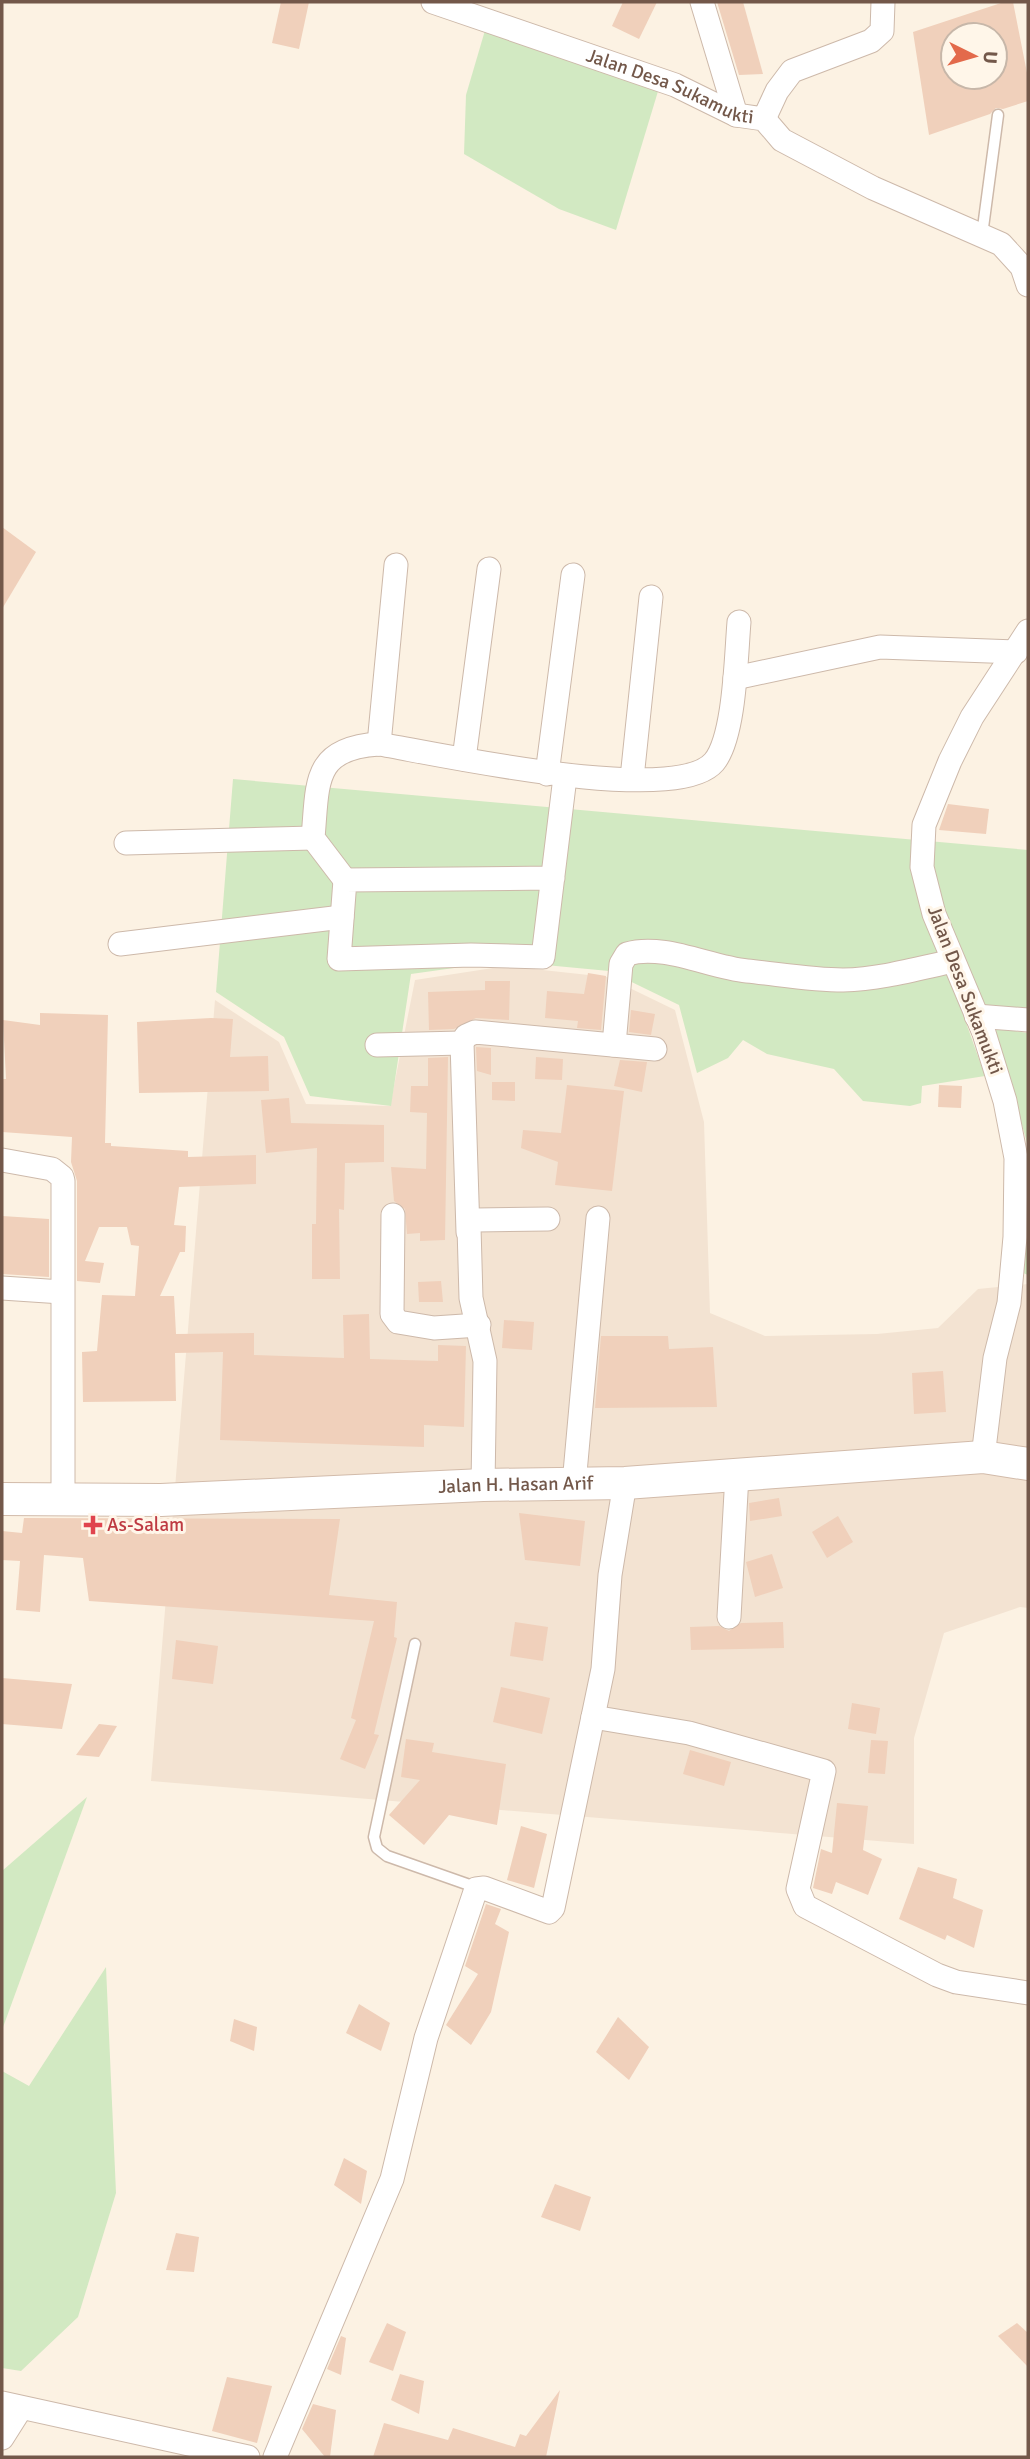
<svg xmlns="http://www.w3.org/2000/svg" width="1030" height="2459" font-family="Signika,sans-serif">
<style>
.residential{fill:#f3e3d2}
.green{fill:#d2e9c2}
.building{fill:#f0d0bb;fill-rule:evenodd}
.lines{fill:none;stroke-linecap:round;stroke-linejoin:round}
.service-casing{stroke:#cdb9aa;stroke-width:13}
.minor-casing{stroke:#cdb9aa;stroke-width:25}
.secondary-casing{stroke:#d2bbaa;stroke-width:34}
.service{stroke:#fff;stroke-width:10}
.minor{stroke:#fff;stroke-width:23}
.secondary{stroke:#fff;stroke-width:32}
.health-dot{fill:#e0444e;stroke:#fff6e9;stroke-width:2.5}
.labels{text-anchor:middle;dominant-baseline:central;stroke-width:6;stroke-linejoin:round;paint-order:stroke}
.street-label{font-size:19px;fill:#73584a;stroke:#fff6e9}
.health-label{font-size:19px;fill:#be3a42;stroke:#fff6e9;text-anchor:start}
</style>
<rect width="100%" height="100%" fill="#fcf2e3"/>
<polygon class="residential" points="506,966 607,977 675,1010 704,1122 710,1313 765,1336 877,1334 938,1328 978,1289 1028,1284 1028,1608 1020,1607 944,1633 914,1738 914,1844 151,1781 215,1000 279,1042 306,1104 390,1106 415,980"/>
<g class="green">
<polygon points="486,27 659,88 616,230 559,209 464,154 466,95"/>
<polygon points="233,779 1028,850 1028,1011 991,1007 964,1017 985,1076 922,1086 921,1103 910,1106 863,1101 834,1069 767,1054 743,1040 728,1058 697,1073 679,1005 609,971 504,961 411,974 391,1106 310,1096 284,1037 216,992"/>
<polygon points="994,1028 1028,1033 1028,1146"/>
<polygon points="1028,1191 1028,1275 1023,1273"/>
<polygon points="87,1797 2,2030 2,1871"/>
<polygon points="106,1967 116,2193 78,2317 21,2371 2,2368 2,2071 29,2086"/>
</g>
<g class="building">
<polygon points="281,2 309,2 299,49 272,43"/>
<polygon points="623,2 657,2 639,39 612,26"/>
<polygon points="717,2 743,2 763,74 739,75"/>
<path d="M 1004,2 L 1013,2 L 1028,78 L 1028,101 L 1003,109 L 996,108 L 990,114 L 929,135 L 913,32 ZM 953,35 L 995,35 L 995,77 L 953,77 Z"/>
<polygon points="2,527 36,552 2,609"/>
<polygon points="948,804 989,809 986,834 939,830"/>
<polygon points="588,973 606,976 601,1030 577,1028 578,1021 545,1018 547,991 584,994"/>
<polygon points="485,981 510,981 509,1020 476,1018 454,1029 429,1030 428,992 485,990"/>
<polygon points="631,1010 655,1014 651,1035 629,1032"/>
<polygon points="40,1013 108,1015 105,1143 111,1143 111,1146 188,1151 188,1157 256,1155 256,1184 179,1187 174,1225 186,1226 185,1252 180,1252 160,1296 174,1296 176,1334 254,1333 254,1355 344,1358 343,1315 369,1314 370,1359 438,1361 438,1345 466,1346 464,1427 424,1425 424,1447 220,1440 223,1352 175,1353 176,1401 83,1402 82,1352 97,1351 102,1295 135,1296 139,1246 131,1245 127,1227 99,1227 85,1261 104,1263 100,1283 77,1281 77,1181 71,1162 72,1137 2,1132 2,1079 6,1079 3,1020 40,1025"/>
<polygon points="211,1018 233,1019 230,1057 268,1056 269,1091 139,1093 137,1022"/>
<polygon points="476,1047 491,1048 491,1075 477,1071"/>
<polygon points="448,1057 445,1240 420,1241 420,1233 407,1234 405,1209 394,1201 391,1167 426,1169 427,1113 410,1112 411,1086 428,1086 428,1058"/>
<polygon points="536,1057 563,1059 562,1080 535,1079"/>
<polygon points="620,1060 647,1062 642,1092 614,1086"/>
<polygon points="492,1082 515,1082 515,1101 492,1100"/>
<polygon points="567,1085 624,1091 612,1191 555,1185 558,1162 521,1148 523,1130 561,1133"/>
<polygon points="939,1085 962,1086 961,1108 938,1107"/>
<polygon points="289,1098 291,1123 384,1125 384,1162 345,1163 344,1210 339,1209 340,1279 312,1279 312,1224 316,1224 317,1148 266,1153 261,1100"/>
<polygon points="2,1216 49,1219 49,1277 2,1274"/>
<polygon points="441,1281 443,1302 419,1302 418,1282"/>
<polygon points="504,1320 534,1322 532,1350 502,1348"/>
<polygon points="601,1336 668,1336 669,1349 713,1347 717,1407 595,1408"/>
<polygon points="943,1371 946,1412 914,1414 912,1373"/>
<polygon points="779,1498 782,1516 750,1521 749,1503"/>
<polygon points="519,1513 585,1521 580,1566 525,1560"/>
<polygon points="838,1516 853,1542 827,1558 812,1532"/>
<polygon points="24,1518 340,1519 329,1595 397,1602 394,1637 397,1638 374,1734 379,1735 365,1769 340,1759 356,1720 351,1718 374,1621 89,1601 83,1558 44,1555 40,1612 16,1610 20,1561 2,1560 2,1531 22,1533"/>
<polygon points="772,1554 783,1588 755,1597 746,1562"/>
<polygon points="515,1622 548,1627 543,1661 510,1656"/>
<polygon points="783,1622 784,1648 691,1650 690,1627 719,1626 729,1631 741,1623"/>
<polygon points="176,1640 218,1646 213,1684 172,1679"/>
<polygon points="2,1678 72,1684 62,1729 2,1724"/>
<polygon points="501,1687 550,1698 542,1734 493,1722"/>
<polygon points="852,1703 880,1708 876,1734 848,1729"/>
<polygon points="99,1724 117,1726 99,1757 76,1755"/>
<polygon points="406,1739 434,1743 432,1752 506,1764 497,1825 449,1815 424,1845 389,1815 420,1780 401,1777"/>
<polygon points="871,1740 888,1741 885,1774 868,1773"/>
<polygon points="690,1750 731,1762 724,1786 683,1774"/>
<polygon points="837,1803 868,1806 863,1850 882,1859 868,1895 836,1882 832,1894 813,1888 821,1849 832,1853"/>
<polygon points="521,1826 547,1834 534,1888 507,1880"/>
<polygon points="918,1867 957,1879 953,1898 983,1910 974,1948 947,1935 945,1940 899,1919"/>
<polygon points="486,1904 501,1909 495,1924 509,1932 491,2012 471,2045 446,2025 478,1974 465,1966"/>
<polygon points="359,2004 390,2023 381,2051 346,2033"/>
<polygon points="618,2017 649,2047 629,2080 596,2052"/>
<polygon points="234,2019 257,2027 254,2051 230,2041"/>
<polygon points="344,2158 367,2171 361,2204 334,2185"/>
<polygon points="555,2184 591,2197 580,2231 541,2217"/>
<polygon points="176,2233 199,2237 194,2272 166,2270"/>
<polygon points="387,2323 406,2332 393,2371 369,2362"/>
<polygon points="1017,2323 1028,2333 1028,2367 998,2336"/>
<polygon points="341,2336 346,2338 341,2375 327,2369"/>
<polygon points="400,2374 424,2381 419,2414 391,2400"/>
<polygon points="227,2377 272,2386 257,2443 212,2431"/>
<polygon points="560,2390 546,2457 373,2457 384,2423 448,2440 453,2428 515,2447 520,2434 526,2436"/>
<polygon points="313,2404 336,2410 330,2457 325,2457 302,2429"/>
</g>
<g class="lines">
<g class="service-casing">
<g id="service">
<polyline points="982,235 998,115"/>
<polyline points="415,1644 374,1837 377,1848 387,1856 478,1888"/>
</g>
</g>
<g class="minor-casing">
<g id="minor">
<path id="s1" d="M 433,2 L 675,85 L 736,115 L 764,119 L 782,140 L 873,188 L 1001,244 L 1022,267 L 1028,285"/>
<polyline points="702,2 736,115"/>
<polyline points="764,119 777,91 792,71 871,41 882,31 883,2"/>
<polyline points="735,678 880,647 1016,652"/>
<polyline points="379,744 396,565"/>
<polyline points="464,759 489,569"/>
<polyline points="547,774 573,575"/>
<polyline points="632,778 651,597"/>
<polyline points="126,843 313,838"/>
<polyline points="553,878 345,880 339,959 471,955 543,957 565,777"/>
<path d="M 345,880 L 313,838 C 318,783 312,748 379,744 C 438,754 676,807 714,762 C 735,737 736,656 739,622"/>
<polyline points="120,944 342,917"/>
<polyline points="976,1016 1028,1020"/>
<polyline points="377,1045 462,1043"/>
<path d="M 614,1045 L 621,964 L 627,954 C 663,943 709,967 747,971 C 778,974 811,980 843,980 C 881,979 916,969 953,961"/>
<polyline points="2,1160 52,1169 62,1177 63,1181 63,1500"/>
<polyline points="393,1215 392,1314 398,1322 434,1328 479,1325"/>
<polyline points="468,1232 462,1043 466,1036 475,1032 655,1049"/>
<polyline points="2,1288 62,1292"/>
<polyline points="983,1457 995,1358 1009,1303 1015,1237 1016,1158 1005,1101 984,1033 934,914 922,867 924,825 950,761 972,717 1028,631"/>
<polyline points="574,1484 598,1218"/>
<polyline points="483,1485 485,1361 471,1298 469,1227 476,1220 548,1219"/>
<polyline points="729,1617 737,1475"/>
<polyline points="593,1717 689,1733 824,1771 798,1889 805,1906 937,1975 956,1982 1028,1993"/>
<polyline points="2,2403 248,2457"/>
<polyline points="2,2438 21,2408"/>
<polyline points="275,2457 392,2179 426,2038 476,1889 484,1888 549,1912 553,1908 603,1669 610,1575 625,1483"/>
</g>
</g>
<g class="secondary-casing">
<g id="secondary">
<path id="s2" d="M 2,1499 L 161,1500 L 483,1485 L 625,1483 L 983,1457 L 1028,1464"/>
</g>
</g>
<use href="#service" class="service"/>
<use href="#minor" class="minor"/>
<use href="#secondary" class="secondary"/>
</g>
<path class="health-dot" d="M89.5 1514.5h7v7h7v7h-7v7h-7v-7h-7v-7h7z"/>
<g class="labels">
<g class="street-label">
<text stroke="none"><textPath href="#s1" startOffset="252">Jalan Desa Sukamukti</textPath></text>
<text transform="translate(965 990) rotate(69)">Jalan Desa Sukamukti</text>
<text stroke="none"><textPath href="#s2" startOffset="514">Jalan H. Hasan Arif</textPath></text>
</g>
<g class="health-label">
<text x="107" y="1525">As-Salam</text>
</g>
</g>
<rect width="1030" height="2459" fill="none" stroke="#73584a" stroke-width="7"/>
<g transform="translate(974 56) rotate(95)"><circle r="33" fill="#fff6e9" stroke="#c7b7a9" stroke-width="2"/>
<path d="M0-5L12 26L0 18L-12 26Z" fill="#e36a4b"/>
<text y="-10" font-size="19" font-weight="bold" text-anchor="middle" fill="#73584a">U</text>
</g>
</svg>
